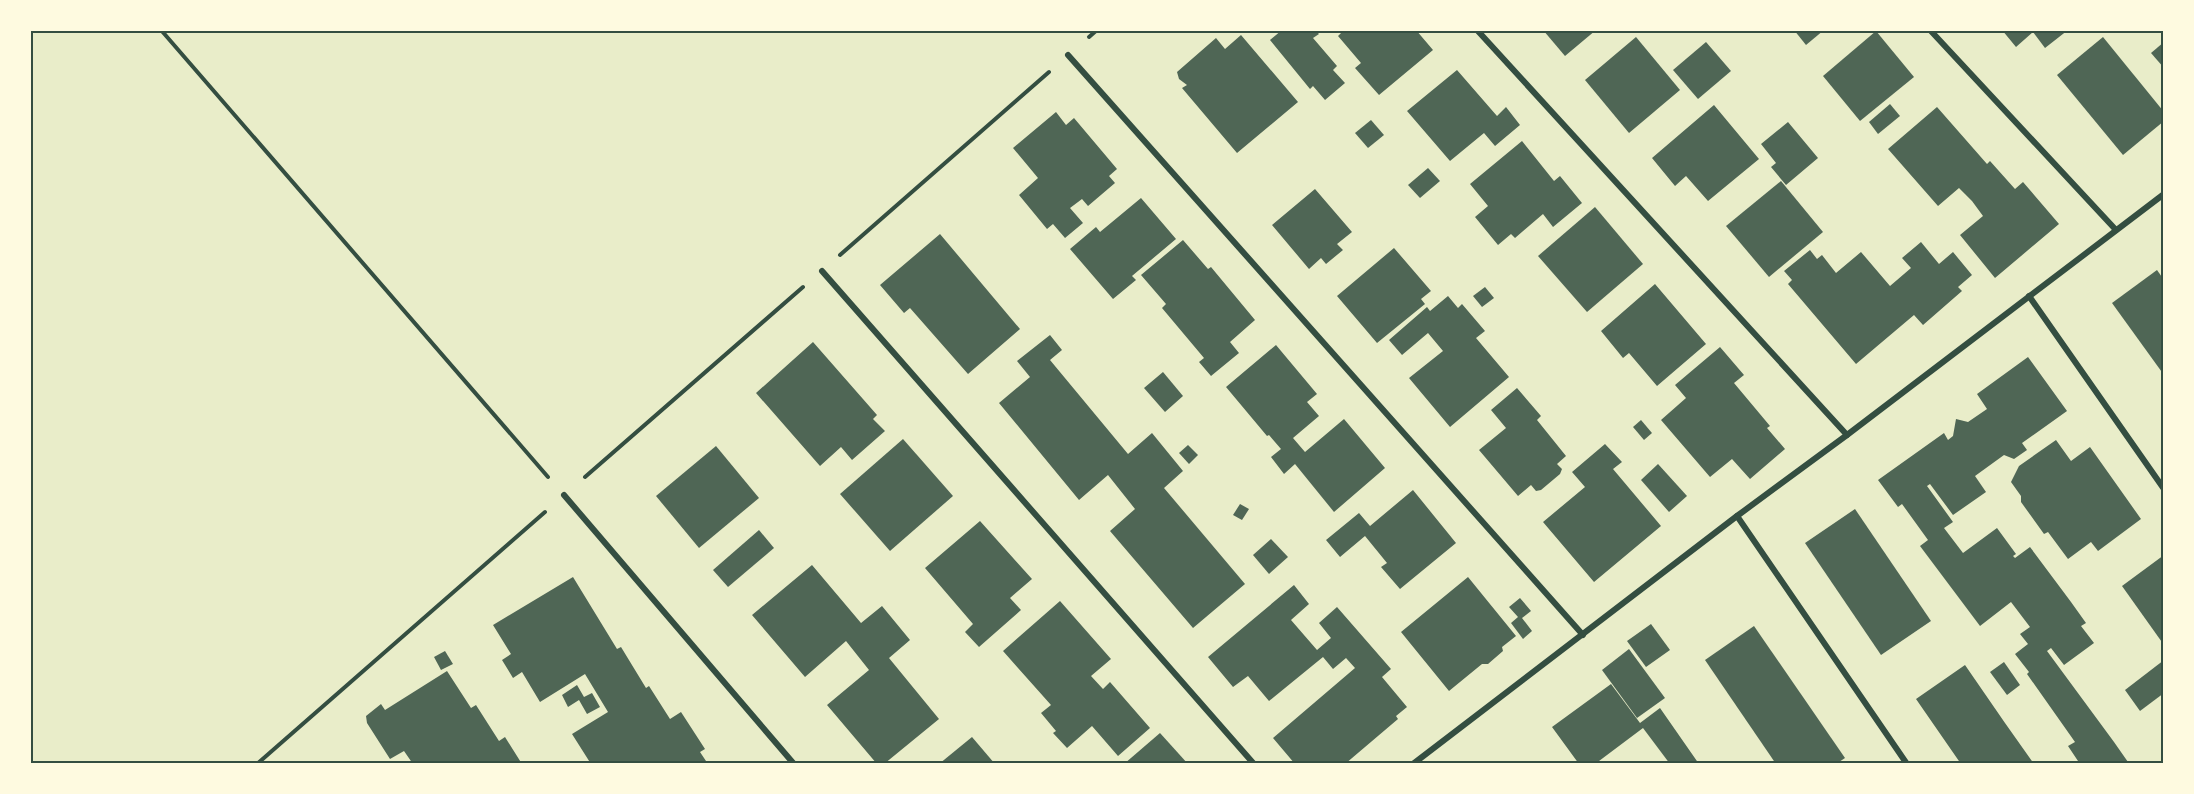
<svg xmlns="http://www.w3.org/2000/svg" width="2194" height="794" font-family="'Fira Sans Condensed',sans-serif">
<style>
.building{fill:#4f6655}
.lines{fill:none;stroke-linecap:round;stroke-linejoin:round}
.path{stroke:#344e41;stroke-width:4}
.minor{stroke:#344e41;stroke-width:6}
.neatline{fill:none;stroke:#344e41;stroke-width:2}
</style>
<rect width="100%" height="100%" fill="#e9edc9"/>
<g class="building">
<polygon points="1282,30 1315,30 1319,34 1313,38 1337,66 1333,70 1345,83 1325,100 1313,86 1310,89 1270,40"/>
<polygon points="1344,30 1416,30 1433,50 1379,95 1355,68 1361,63 1338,36"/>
<polygon points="1543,30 1596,30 1565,56"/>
<polygon points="1794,30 1824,30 1806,45"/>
<polygon points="2002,30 2068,30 2045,48 2033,32 2016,47"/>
<polygon points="1876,31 1914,77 1860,121 1823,76"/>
<polygon points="1241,35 1298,102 1237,153 1182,88 1187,85 1179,79 1177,72 1216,38 1225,49"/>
<polygon points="1636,37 1680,90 1629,133 1585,80"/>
<polygon points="2103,37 2164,112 2164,121 2123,155 2057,75"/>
<polygon points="1706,42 1731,71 1698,99 1673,70"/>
<polygon points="2164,42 2164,68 2151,53"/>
<polygon points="1457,70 1497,116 1506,107 1520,125 1495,146 1484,133 1450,161 1407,111"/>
<polygon points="1890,104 1900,116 1878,134 1869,122"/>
<polygon points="1714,105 1759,159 1708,201 1686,176 1675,186 1652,158"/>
<polygon points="1937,107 1987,164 1990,161 2015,189 2023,182 2059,224 1995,278 1960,235 1983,216 1972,201 1959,188 1938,206 1888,149"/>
<polygon points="1056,112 1066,125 1074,118 1117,169 1109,176 1115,183 1088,206 1082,199 1070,208 1083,223 1065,238 1053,224 1047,229 1019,195 1038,178 1013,148"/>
<polygon points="1371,120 1384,135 1368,148 1355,133"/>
<polygon points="1788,122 1818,158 1786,185 1771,167 1776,163 1761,144"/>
<polygon points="1522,141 1554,181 1560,176 1582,203 1553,227 1543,214 1515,238 1511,234 1498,245 1475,217 1488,206 1470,184"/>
<polygon points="1428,168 1440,181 1420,198 1408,185"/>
<polygon points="1781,181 1823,232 1769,277 1726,226"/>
<polygon points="1315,189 1352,232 1337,244 1343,250 1326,264 1321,258 1309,269 1272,225"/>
<polygon points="1141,198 1176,239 1132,276 1136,280 1113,299 1070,249 1096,227 1100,232"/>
<polygon points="1595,207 1643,264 1587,312 1538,256"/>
<polygon points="940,234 1020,329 968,374 910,308 904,313 880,285"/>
<polygon points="1183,240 1208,269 1211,267 1255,320 1230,342 1239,353 1211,376 1199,362 1204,358 1162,308 1166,304 1141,275"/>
<polygon points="1921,242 1939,264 1953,252 1972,275 1958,287 1962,291 1923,325 1914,315 1856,364 1788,284 1792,280 1784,271 1810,250 1817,259 1822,255 1836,273 1861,252 1890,286 1911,268 1902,258"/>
<polygon points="1394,248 1431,291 1421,299 1425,304 1377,343 1337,296"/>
<polygon points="2157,270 2164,280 2164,375 2112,303"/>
<polygon points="1655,284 1706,344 1657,386 1629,353 1623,358 1601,331"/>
<polygon points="1485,287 1494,298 1482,307 1473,296"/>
<polygon points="1448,296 1458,308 1462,304 1485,331 1476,338 1509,377 1450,427 1409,378 1443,351 1428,333 1402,355 1389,340 1427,307 1430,311"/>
<polygon points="1050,335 1062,350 1050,360 1128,454 1152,433 1183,471 1164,488 1245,584 1193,628 1110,531 1135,509 1108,475 1079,500 999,403 1030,377 1017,361"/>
<polygon points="813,342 877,415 873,419 885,431 852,460 841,447 820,466 756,393"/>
<polygon points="1276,345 1317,394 1307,402 1319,416 1293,438 1305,452 1344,419 1385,468 1334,512 1295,464 1284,474 1271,457 1281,449 1269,435 1267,436 1226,387"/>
<polygon points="1720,347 1744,375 1734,383 1770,426 1767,428 1785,449 1750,479 1732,459 1710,477 1661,420 1686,398 1675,385"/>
<polygon points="2028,357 2067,411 2022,443 2027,450 2014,459 2004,455 1975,476 1986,492 1953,515 1930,484 1927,486 1953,522 1944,528 1963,553 1997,528 2016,554 2013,556 2015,558 2030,547 2071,602 2086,623 2081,626 2094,643 2064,665 2051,648 2047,651 2114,742 2128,762 2126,764 2080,764 2068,746 2075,742 2027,674 2029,672 2015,654 2028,644 2020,634 2030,627 2011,602 1980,626 1920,546 1928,540 1902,504 1898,507 1878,480 1944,433 1948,440 1953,436 1956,419 1968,422 1987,409 1977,394"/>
<polygon points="1163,372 1183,396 1165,412 1144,388"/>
<polygon points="1517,388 1541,416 1537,420 1566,456 1557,464 1562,469 1560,474 1541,490 1536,491 1531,485 1518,496 1479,450 1506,428 1491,410"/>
<polygon points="1641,420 1652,433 1644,440 1633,427"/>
<polygon points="903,439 953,496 890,551 840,494"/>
<polygon points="2056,440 2071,461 2090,447 2141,519 2098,551 2091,542 2068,559 2048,532 2044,534 2021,502 2021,496 2011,482 2019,466"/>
<polygon points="1605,444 1622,462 1613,469 1661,526 1594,582 1543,522 1585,487 1572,472"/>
<polygon points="1188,445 1198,455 1189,464 1179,453"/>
<polygon points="716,446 759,498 699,548 656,496"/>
<polygon points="1658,464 1687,496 1669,512 1641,480"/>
<polygon points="1413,490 1456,543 1400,589 1381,567 1387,563 1365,536 1340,557 1326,540 1359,513 1370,526"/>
<polygon points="1240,504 1249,509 1242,520 1233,515"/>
<polygon points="1855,509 1931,621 1881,655 1805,543"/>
<polygon points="980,521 1032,579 1010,598 1021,610 979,647 965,632 973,624 925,568"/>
<polygon points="759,530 774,548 728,587 713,570"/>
<polygon points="1271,539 1288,557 1269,574 1253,555"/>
<polygon points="2164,555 2164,645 2122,586"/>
<polygon points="812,565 861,623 882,606 910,640 889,658 939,719 884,764 877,764 827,705 869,670 846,641 805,677 752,615"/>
<polygon points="573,577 617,649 621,647 646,688 649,686 670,719 681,712 705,749 700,752 708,764 605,764 604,762 591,764 572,734 608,712 585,674 540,702 522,672 513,678 502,660 511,654 493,625"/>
<polygon points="1468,577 1516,636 1502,647 1503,651 1488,664 1482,664 1449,691 1401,632"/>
<polygon points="1294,585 1309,604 1291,620 1317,650 1331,638 1319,623 1337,607 1391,669 1382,677 1407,707 1396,716 1398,719 1345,764 1295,764 1273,738 1355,668 1346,658 1333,669 1323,657 1269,701 1248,676 1233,687 1208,657"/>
<polygon points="1520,598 1531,611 1522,618 1532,631 1523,639 1511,623 1518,617 1509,607"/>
<polygon points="1060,601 1111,659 1091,676 1103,689 1110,682 1150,728 1118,756 1092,726 1067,748 1053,733 1056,731 1041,713 1051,705 1003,651"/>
<polygon points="1651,624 1670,650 1646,667 1627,641"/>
<polygon points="1754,626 1845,758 1836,764 1776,764 1705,660"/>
<polygon points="1629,649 1665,698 1637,718 1602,670"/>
<polygon points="445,651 453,664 441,670 434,657"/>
<polygon points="2164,660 2164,693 2140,711 2125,690"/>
<polygon points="2004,662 2020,685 2007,695 1990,672"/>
<polygon points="1965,665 2005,723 2034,764 1961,764 1916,699"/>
<polygon points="447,671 471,708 476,705 499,741 505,737 522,764 413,764 404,751 390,759 367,723 366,716 381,704 385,710"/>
<polygon points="1611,684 1640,723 1660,708 1699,764 1670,764 1643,728 1595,764 1579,764 1552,727"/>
<polygon points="577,685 584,697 592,693 600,707 587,714 579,700 568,707 562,695"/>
<polygon points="1160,733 1188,764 1124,764"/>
<polygon points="972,737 995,764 939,764"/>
</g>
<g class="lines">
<g class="path">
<polyline points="161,30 548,477"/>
<polyline points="1089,37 1097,30"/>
<polyline points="840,255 1049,72"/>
<polyline points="585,477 803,287"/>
<polyline points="257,764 545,512"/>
</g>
<g class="minor">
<polyline points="1477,30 1847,435"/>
<polyline points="1930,30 2116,230"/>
<polyline points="1068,55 1583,635"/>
<polyline points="822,271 1254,764"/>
<polyline points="2029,296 2164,489"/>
<polyline points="564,495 794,764"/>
<polyline points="1737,516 1907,764"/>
<polyline points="1413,764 1737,516 1847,435 2164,194"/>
</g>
</g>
<rect width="2194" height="794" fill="none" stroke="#fefae0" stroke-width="63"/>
<rect x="32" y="32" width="2130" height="730" class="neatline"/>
</svg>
